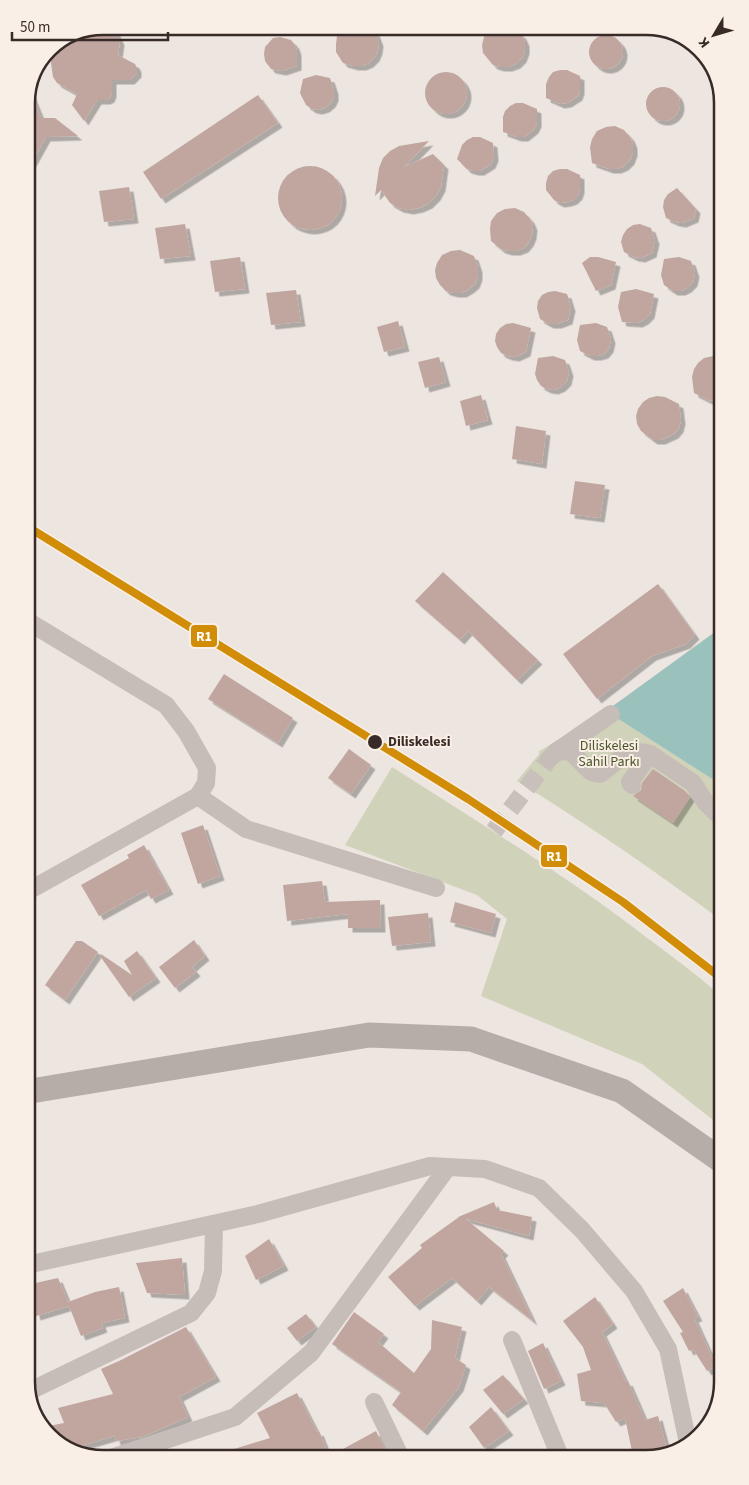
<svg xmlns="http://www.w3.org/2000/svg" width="749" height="1485" font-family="'Source Sans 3',sans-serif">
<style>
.green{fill:#d0d2b9}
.water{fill:#9ac1bc}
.building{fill:#c1a6a0;filter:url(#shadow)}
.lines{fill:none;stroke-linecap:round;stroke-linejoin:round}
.street-tunnel{stroke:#c9c0bb;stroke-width:18;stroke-dasharray:18 9;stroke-linecap:butt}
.street{stroke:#c6bdb8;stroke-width:18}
.secondary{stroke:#b6ada9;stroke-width:25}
.rail-1-casing{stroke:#faefe6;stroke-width:11}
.rail-1{stroke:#d18d08;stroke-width:8}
.stop-dot{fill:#372a27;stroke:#faefe6;stroke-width:2}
.labels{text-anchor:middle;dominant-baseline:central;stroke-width:4;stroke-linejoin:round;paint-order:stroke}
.stop-label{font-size:14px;font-weight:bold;fill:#372a27;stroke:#faefe6;text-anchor:start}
.park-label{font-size:14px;fill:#4a5629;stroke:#faefe6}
.rim{fill:none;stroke:#372a27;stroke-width:2.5}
.line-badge{stroke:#faefe6;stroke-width:2}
.badge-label{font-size:14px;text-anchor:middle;font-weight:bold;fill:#fff}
</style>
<defs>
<filter id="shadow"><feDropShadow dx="4.5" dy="4.5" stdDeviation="0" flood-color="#0004"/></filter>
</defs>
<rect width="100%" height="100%" fill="#ede5e0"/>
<g class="green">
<path d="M 606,711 L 720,784 L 721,920 C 655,871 587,824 517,781 L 540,753 L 538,752 Z"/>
<path d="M 392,767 C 475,820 559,871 638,931 C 666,952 695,973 721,996 L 722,1127 L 642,1064 L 481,996 L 507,919 L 477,895 L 345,845 Z"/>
</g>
<polygon class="water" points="719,629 720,784 606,711"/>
<g class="building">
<polygon points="347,26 373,26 379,42 378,50 375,57 369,63 362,66 354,66 343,63 336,52 336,44 337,36 343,29"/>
<polygon points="495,26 512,26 522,35 525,42 525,50 522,58 516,64 508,67 500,67 493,65 483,53 482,45 484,37 489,29"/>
<polygon points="101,27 110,28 115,30 120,41 118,55 135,64 137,68 137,73 130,80 112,80 112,93 110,98 106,100 97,100 84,121 72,105 77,94 57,83 53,77 49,49"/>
<circle cx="606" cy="52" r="17"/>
<polygon points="280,37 291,40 295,45 297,51 297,66 282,71 271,69 265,61 264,54 265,47 273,38"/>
<polygon points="560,70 567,70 580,76 580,90 578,96 567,103 560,104 546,98 546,84 549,77 553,72"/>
<circle cx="446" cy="93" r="21"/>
<polygon points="316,75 330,78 334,90 334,97 331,103 325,108 318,110 312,109 306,105 300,93 303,79"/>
<circle cx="663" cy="104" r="17"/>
<polygon points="30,90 41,118 55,118 78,136 46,137 27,171 26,98"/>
<polygon points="258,95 278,123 161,199 143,172"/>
<polygon points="516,103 523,103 537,109 537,123 534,129 524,137 517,137 503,132 503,117 505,111 510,106"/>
<polygon points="615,126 624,130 630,137 633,144 633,152 630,160 624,166 617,169 609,169 592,163 590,147 592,139 597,131 606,127"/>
<polygon points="473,137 480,137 493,143 494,157 491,164 480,171 474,171 467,169 457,159 462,145 467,140"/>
<polygon points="429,141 404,167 433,154 444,165 441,187 436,196 428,204 419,208 409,210 399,208 390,203 381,190 375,196 379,168 383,158 390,151 399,146"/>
<circle cx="310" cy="198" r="32"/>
<polygon points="560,169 567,169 580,175 580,189 578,195 573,200 567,202 560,203 554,200 546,190 546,183 548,176 553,171"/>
<polygon points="129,187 134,219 104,222 99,191"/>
<polygon points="677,188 696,209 694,218 682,223 675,222 666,218 663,207 664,200 668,194"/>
<polygon points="515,208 524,212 530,219 533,226 532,235 529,242 524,248 516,251 508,251 501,249 491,241 490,229 491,221 497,213 505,209"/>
<polygon points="185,224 191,256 160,259 155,228"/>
<polygon points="640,224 651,228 655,240 652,253 641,258 634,257 624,252 621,242 623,235 627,229 633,225"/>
<polygon points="460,250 474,256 478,268 478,276 475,284 469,289 462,293 454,293 446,291 440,285 436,278 435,270 437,263 442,255 451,251"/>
<polygon points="240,257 245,289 215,292 210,261"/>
<polygon points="590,257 598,257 616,262 611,285 596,291 582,263"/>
<polygon points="679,257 691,261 695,273 693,282 687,288 681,291 673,291 664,285 661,275 664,259"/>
<polygon points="636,289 654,294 650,314 644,320 638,323 622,322 618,307 621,292"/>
<polygon points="296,290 301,322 271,325 266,293"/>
<polygon points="555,291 567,294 571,307 568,320 557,324 549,324 540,319 537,308 538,301 542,295 548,292"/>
<polygon points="398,321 405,347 384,352 377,327"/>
<polygon points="513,323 531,328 526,352 515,357 508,356 501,353 497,347 495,341 496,334 500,328 506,324"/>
<polygon points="596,323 607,327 611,339 609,348 604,354 597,356 590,356 580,351 577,340 580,325"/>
<polygon points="718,355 718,401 708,400 694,393 692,377 694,369 698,363 704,358"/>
<polygon points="553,356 565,360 569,372 567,381 561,387 554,390 547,389 541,386 537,380 535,374 538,358"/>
<polygon points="439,357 446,382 425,388 418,362"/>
<polygon points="481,395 488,420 466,426 460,401"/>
<polygon points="657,396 665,397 679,404 681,420 679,428 674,434 661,440 653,440 641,431 637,424 636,416 638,409 643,402 649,398"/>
<polygon points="516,426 546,431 542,464 512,459"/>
<polygon points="575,481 605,485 600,518 570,514"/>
<polygon points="443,572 538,660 517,680 468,631 460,640 415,601"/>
<polygon points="658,584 695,635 686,644 652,656 597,699 563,654"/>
<polygon points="224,674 293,718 278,743 208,699"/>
<polygon points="349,749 371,765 351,794 328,778"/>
<polygon points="653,769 685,791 690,797 673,823 633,796 641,790 642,783"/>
<polygon points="203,825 220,876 198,884 181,833"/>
<polygon points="144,845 169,890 151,899 146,890 99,916 81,885 129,858 127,855"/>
<polygon points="322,881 325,902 380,900 381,928 348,928 348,914 287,921 283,885"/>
<polygon points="455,902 496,914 491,933 450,922"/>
<polygon points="428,913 431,942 392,946 388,917"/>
<polygon points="194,940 205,956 192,967 196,972 175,988 159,967"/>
<polygon points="76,941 82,941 98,952 65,1000 45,985"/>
<polygon points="137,951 156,978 129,997 100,956 101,954 132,975 124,961"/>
<polygon points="494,1202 497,1210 532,1217 529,1236 466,1219 504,1251 501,1254 533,1321 489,1287 477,1301 452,1278 415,1306 388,1277 422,1248 420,1245 459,1217 458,1217"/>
<polygon points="269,1239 284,1266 256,1280 245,1256"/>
<polygon points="182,1258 185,1295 147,1293 136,1263"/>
<polygon points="58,1278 68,1302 95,1292 119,1287 125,1318 101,1323 103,1328 81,1336 69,1306 36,1316 32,1301 31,1284"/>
<polygon points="683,1288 698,1317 694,1318 716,1366 707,1371 693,1349 689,1351 680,1333 683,1332 663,1301"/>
<polygon points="595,1297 613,1324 602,1332 626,1382 628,1381 645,1420 658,1416 667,1449 632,1451 625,1418 616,1422 604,1403 581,1401 577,1374 591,1370 583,1347 563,1321"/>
<polygon points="354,1312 384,1334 378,1342 414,1373 431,1349 432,1320 462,1327 455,1358 466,1365 459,1387 423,1431 392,1405 401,1392 332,1344"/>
<polygon points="306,1314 316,1327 297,1341 287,1328"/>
<polygon points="186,1327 216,1377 179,1397 188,1417 142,1437 116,1441 115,1436 73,1448 56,1443 44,1427 64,1423 58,1408 113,1394 101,1369 119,1361"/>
<polygon points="543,1343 561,1381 544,1389 528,1351"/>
<polygon points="503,1375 524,1399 503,1414 483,1390"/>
<polygon points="297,1393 317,1432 319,1431 329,1456 222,1457 221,1453 270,1438 257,1413"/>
<polygon points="491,1407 509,1431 484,1448 469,1427"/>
<polygon points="376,1431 388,1456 330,1456"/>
</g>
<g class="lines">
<polyline class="street-tunnel" points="494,831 549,759"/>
<g class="street">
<polyline points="29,622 166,705 186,731 207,768 206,783 198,796 30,890"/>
<polyline points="556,752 611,714"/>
<path d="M 549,759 L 556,752 L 567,751 L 571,752 L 591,772 L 600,774 C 616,762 629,747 650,754 L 693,783 L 706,803 L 720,817"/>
<polyline points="632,785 630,782 650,754"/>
<polyline points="198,796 246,829 436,888"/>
<polyline points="31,1264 258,1214 430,1166 485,1169 539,1188 582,1230 634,1291 668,1349 688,1443"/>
<polyline points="512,1340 559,1454"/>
<polyline points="32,1390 191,1313 207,1293 213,1271 214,1224"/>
<polyline points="374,1402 400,1456"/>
<polyline points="111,1458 235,1417 311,1353 448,1167"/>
</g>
<polyline class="secondary" points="31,1091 369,1035 471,1039 622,1091 722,1161"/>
<g class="rail-1-casing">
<polyline id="rail-1" points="28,527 468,799 623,902 721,978"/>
</g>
<use href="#rail-1" class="rail-1"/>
</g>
<circle class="stop-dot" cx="375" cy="742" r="8"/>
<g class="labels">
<g class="stop-label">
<text x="388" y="742">Diliskelesi</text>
</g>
<g class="park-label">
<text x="609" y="746">Diliskelesi<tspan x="609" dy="16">Sahil Parkı</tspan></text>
</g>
</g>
<path d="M0 0H749V1485H0ZM103 35H646A68 68 0 0 1 714 103V1382A68 68 0 0 1 646 1450H103A68 68 0 0 1 35 1382V103A68 68 0 0 1 103 35Z" fill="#faefe6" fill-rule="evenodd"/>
<path class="rim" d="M103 35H646A68 68 0 0 1 714 103V1382A68 68 0 0 1 646 1450H103A68 68 0 0 1 35 1382V103A68 68 0 0 1 103 35Z"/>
<g class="line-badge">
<rect x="190" y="624" width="28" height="24" rx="5" fill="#d18d08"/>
<rect x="540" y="844" width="28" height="24" rx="5" fill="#d18d08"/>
</g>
<g class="badge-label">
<text x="204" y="641">R1</text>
<text x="554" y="861">R1</text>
</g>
<g transform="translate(714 35) rotate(232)" stroke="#faefe6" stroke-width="4" paint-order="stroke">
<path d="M0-4L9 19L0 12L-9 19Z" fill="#372a27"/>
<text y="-8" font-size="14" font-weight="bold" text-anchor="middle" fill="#372a27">K</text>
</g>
<path d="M12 32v8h156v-8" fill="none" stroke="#372a27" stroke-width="2.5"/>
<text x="20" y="32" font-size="15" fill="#372a27" stroke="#faefe6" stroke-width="4" paint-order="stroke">50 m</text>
</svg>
